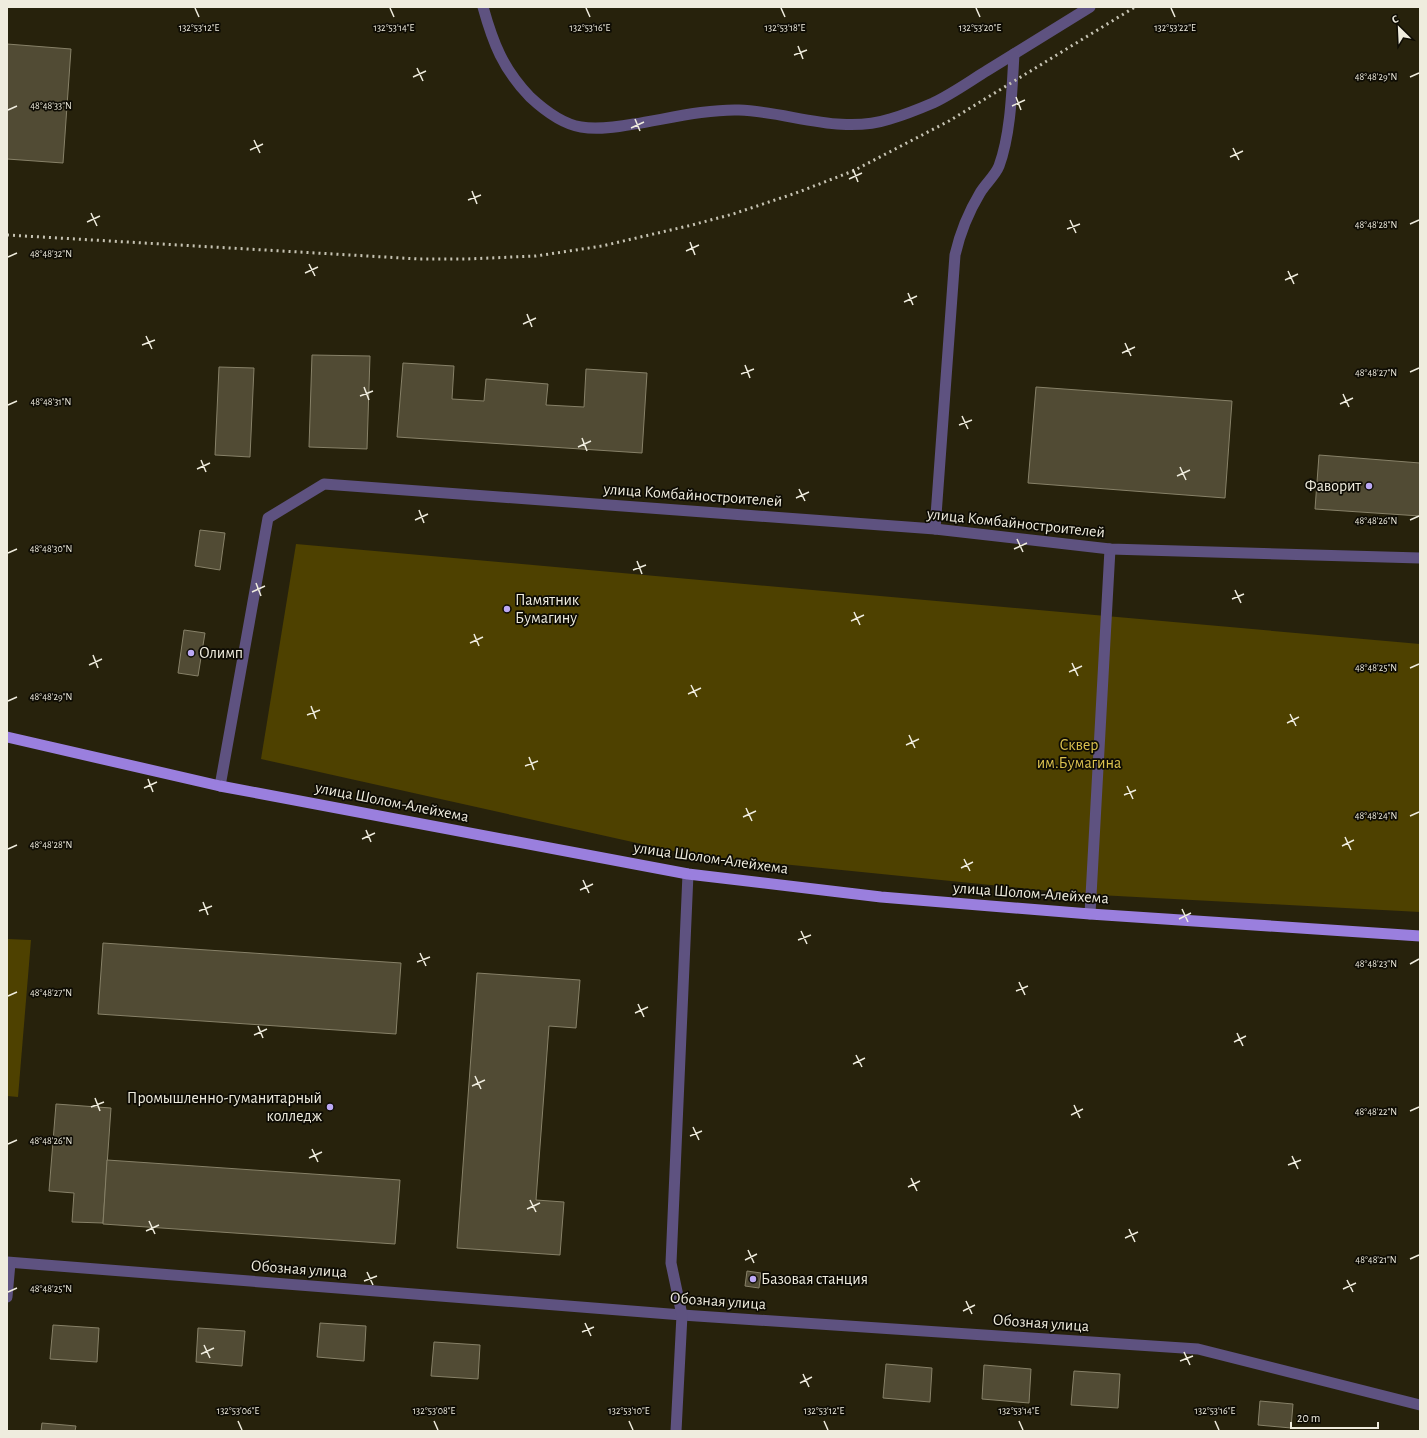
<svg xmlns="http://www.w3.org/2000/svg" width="1427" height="1438" font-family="'Alegreya Sans',sans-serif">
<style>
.green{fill:#4e4100}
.building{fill:#514b34;stroke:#878168}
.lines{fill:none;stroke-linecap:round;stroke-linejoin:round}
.service{stroke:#5e5280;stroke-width:11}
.minor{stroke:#5e5280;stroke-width:11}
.primary{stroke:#9a7fde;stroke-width:11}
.rail{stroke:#c6c3b3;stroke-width:3;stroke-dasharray:2 4;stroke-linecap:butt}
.ticks{fill:none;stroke:#efecde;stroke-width:1.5}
.poi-dot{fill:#bca9f5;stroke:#0e0c04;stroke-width:1.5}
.labels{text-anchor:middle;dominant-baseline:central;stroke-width:3.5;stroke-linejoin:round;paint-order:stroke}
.poi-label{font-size:16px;fill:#efecde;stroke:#0e0c04;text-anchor:start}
.street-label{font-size:16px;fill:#efecde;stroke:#0e0c04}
.park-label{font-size:16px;fill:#dbc14f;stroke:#0e0c04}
.ticks-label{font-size:10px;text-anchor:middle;fill:#efecde;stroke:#0e0c04;stroke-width:3.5;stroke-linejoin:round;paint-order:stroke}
</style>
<rect width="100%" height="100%" fill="#27220c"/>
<g class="green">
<polygon points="296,544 1420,644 1420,912 1080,894 691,855 261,759"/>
<polygon points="7,939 31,940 18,1097 7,1096"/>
</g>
<g class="building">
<polygon points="7,44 71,49 63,163 7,159"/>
<polygon points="312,355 370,356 367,449 309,447"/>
<polygon points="403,363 454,366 452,399 484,401 486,379 548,384 546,405 584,407 586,369 647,373 642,453 397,437"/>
<polygon points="219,367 254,368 250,457 215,455"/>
<polygon points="1036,387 1232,401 1225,498 1028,483"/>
<polygon points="1319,455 1420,463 1420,516 1315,509"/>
<polygon points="200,530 225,533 220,570 195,566"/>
<polygon points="184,630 205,633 198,676 178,673"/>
<polygon points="103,943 401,963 396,1034 98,1014"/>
<polygon points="477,973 580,980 576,1028 549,1026 536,1200 564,1202 560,1255 457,1248"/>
<polygon points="56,1104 111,1108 103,1223 72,1222 74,1193 49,1191"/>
<polygon points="107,1160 400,1180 395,1244 103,1224"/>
<polygon points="747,1271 761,1273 759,1288 745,1286"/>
<polygon points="320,1323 366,1326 364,1361 317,1357"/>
<polygon points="53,1325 99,1328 97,1362 50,1359"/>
<polygon points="198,1328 245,1331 242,1366 196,1362"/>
<polygon points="434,1342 480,1345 478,1379 431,1376"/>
<polygon points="886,1364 932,1368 930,1402 883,1398"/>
<polygon points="984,1365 1031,1369 1029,1403 982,1399"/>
<polygon points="1074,1371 1120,1374 1118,1408 1071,1405"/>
<polygon points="1260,1401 1293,1404 1291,1428 1258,1425"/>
<polygon points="42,1423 76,1426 75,1431 41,1431"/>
</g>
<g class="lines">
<g class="service">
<path d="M 483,7 C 493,43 503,69 530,97 C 544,110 562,124 581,127 C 598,130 617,127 634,124 C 666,119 707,109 739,110 C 790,112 840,135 890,119 C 904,115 919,109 933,103 C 952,94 970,81 988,70 C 1022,49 1056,28 1090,7"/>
<path d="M 935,529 L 955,255 C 960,233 968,213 980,193 C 985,184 995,176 999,166 C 1011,134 1012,88 1014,54"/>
<polyline points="1090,914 1110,549"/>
</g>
<g class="minor">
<polyline points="220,786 268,518 324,484 935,529 1110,549 1420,558"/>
<polyline points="7,1262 682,1315 1198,1349 1420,1405"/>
<polyline points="7,1297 10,1263"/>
<polyline points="676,1431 682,1315 671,1263 688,874"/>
</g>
<polyline class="primary" points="7,737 220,786 688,874 881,897 1090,914 1420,936"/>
<polyline class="rail" points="7,235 419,259 467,259 536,256 602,246 692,225 733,214 796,193 853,171 949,121 1135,7"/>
</g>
<path class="ticks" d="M 195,8 L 199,17M 390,8 L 394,17M 586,8 L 590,17M 781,8 L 785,17M 976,8 L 980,17M 1171,8 L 1175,17M 798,46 L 803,59M 794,55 L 807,50M 417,68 L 423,81M 413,77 L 426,71M 1410,77 L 1419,73M 1016,97 L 1021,110M 1012,106 L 1025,100M 8,110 L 17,106M 635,119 L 640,131M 631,128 L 644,122M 254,140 L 260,153M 1233,148 L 1239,160M 250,150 L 263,144M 1230,157 L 1243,151M 853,169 L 858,182M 849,179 L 862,173M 472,191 L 477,204M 468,200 L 481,195M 91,213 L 97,226M 1070,220 L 1076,233M 87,222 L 100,216M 1410,224 L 1419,220M 1067,229 L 1080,224M 690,242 L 695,255M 686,251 L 699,245M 8,257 L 17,253M 309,264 L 315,276M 1288,271 L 1294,284M 305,273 L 318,267M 1285,280 L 1298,274M 908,293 L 913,305M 904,302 L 917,296M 527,314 L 532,327M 523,324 L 536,318M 146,336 L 152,349M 1125,343 L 1131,356M 142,345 L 155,340M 1122,353 L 1135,347M 745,365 L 750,378M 1410,372 L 1419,368M 741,374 L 754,369M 364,387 L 369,400M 1343,394 L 1349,407M 360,396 L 373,391M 1340,404 L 1353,398M 8,405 L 17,401M 962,416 L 968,429M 959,425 L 972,420M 582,438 L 587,451M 578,447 L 591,441M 201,460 L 206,472M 1180,467 L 1186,480M 197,469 L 210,463M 1177,476 L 1190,470M 799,489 L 805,501M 796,498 L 809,492M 419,510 L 424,523M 415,520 L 428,514M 1410,520 L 1419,516M 1017,539 L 1023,552M 1014,549 L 1027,543M 8,553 L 17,549M 637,561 L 642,574M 633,570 L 646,565M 256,583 L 261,596M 1235,590 L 1241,603M 252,592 L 265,586M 1232,599 L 1244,594M 854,612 L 860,625M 851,621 L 864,615M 474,634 L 479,646M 470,643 L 483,637M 93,655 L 98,668M 1072,663 L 1078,676M 89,665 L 102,659M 1410,668 L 1419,664M 1069,672 L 1082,666M 691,685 L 697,697M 688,694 L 701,688M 8,701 L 17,697M 311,706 L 316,719M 1290,714 L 1296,726M 307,715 L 320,710M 1287,723 L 1299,717M 909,735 L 915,748M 906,745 L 919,739M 529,757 L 534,770M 525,766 L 538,761M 148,779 L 153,792M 1127,786 L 1133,799M 144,788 L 157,782M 1124,795 L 1136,790M 746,808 L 752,821M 1410,816 L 1419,812M 743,817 L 756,811M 366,830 L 371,842M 1345,837 L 1351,850M 362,839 L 375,833M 1342,846 L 1354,840M 8,849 L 17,845M 964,859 L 970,871M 961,868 L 973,862M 583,880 L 589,893M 580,890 L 593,884M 203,902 L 208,915M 1182,909 L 1188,922M 199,911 L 212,906M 1179,919 L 1191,913M 801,931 L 807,944M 798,940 L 811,935M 420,953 L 426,966M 417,962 L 430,957M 1410,964 L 1419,959M 1019,982 L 1025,995M 1016,991 L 1028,986M 8,996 L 17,992M 638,1004 L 644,1017M 635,1013 L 648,1007M 258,1026 L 263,1038M 1237,1033 L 1243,1046M 254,1035 L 267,1029M 1234,1042 L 1246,1036M 856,1055 L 862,1067M 853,1064 L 865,1058M 475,1076 L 481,1089M 472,1086 L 485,1080M 95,1098 L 100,1111M 1074,1105 L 1080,1118M 91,1107 L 104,1102M 1410,1111 L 1419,1107M 1071,1115 L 1083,1109M 693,1127 L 699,1140M 690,1136 L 702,1131M 8,1144 L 17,1140M 312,1149 L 318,1162M 1292,1156 L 1298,1169M 309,1158 L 322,1152M 1288,1165 L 1301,1160M 911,1178 L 917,1191M 908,1187 L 920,1181M 530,1200 L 536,1212M 527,1209 L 540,1203M 149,1221 L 155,1234M 1129,1229 L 1135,1242M 146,1231 L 159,1225M 1125,1238 L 1138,1232M 748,1250 L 754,1263M 1410,1259 L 1419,1255M 745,1260 L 757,1254M 367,1272 L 373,1285M 1347,1280 L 1353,1292M 364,1281 L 377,1276M 1343,1289 L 1356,1283M 8,1292 L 17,1288M 966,1301 L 972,1314M 963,1311 L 975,1305M 585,1323 L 591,1336M 582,1332 L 594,1327M 204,1345 L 210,1358M 1184,1352 L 1190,1365M 201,1354 L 214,1348M 1180,1361 L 1193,1356M 803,1374 L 809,1387M 800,1383 L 812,1377M 238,1421 L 242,1430M 434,1421 L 438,1430M 629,1421 L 633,1430M 824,1421 L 828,1430M 1019,1421 L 1023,1430M 1215,1421 L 1219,1430"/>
<g class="poi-dot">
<circle cx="1369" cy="486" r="4"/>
<circle cx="507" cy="609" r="4"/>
<circle cx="191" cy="653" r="4"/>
<circle cx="330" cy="1107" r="4"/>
<circle cx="753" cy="1279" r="4"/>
</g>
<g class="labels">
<g class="poi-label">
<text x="1361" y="486" text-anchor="end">Фаворит</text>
<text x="515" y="600">Памятник<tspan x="515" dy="18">Бумагину</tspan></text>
<text x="199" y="653">Олимп</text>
<text x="322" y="1098" text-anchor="end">Промышленно-гуманитарный<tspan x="322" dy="18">колледж</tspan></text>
<text x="761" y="1279">Базовая станция</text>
</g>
<g class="street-label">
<text transform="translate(693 495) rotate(4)">улица Комбайностроителей</text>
<text transform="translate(1016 523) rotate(6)">улица Комбайностроителей</text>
<text transform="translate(392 802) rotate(11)">улица Шолом-Алейхема</text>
<text transform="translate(711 858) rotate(8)">улица Шолом-Алейхема</text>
<text transform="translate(1031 893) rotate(4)">улица Шолом-Алейхема</text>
<text transform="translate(299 1269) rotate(4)">Обозная улица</text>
<text transform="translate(718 1301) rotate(4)">Обозная улица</text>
<text transform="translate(1041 1323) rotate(4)">Обозная улица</text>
</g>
<g class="park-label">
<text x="1079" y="745">Сквер<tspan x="1079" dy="18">им.Бумагина</tspan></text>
</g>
</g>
<g class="ticks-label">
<text x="199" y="31">132°53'12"E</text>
<text x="394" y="31">132°53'14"E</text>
<text x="590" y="31">132°53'16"E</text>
<text x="785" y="31">132°53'18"E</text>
<text x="980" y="31">132°53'20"E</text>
<text x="1175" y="31">132°53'22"E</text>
<text x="1376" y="80">48°48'29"N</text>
<text x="51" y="109">48°48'33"N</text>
<text x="1376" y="228">48°48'28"N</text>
<text x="51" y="257">48°48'32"N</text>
<text x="1376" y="376">48°48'27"N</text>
<text x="51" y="405">48°48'31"N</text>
<text x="1376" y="524">48°48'26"N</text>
<text x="51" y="552">48°48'30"N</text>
<text x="1376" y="671">48°48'25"N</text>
<text x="51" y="700">48°48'29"N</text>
<text x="1376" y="819">48°48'24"N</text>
<text x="51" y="848">48°48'28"N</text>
<text x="1376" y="967">48°48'23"N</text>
<text x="51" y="996">48°48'27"N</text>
<text x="1376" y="1115">48°48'22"N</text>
<text x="51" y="1144">48°48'26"N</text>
<text x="1376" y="1263">48°48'21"N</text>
<text x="51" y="1292">48°48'25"N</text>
<text x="238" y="1414">132°53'06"E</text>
<text x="434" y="1414">132°53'08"E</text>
<text x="629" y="1414">132°53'10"E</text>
<text x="824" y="1414">132°53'12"E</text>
<text x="1019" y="1414">132°53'14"E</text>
<text x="1215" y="1414">132°53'16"E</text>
</g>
<rect width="1427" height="1438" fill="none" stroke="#efecde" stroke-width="16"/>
<g transform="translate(1399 28) rotate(336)" stroke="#0e0c04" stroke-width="3" paint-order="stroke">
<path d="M0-3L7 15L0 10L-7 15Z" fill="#efecde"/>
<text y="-6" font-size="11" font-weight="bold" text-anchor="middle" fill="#efecde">С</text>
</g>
<path d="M1291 1422v6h87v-6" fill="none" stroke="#efecde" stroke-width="2"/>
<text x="1297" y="1422" font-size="12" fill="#efecde" stroke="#0e0c04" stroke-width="3" paint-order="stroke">20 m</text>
</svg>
